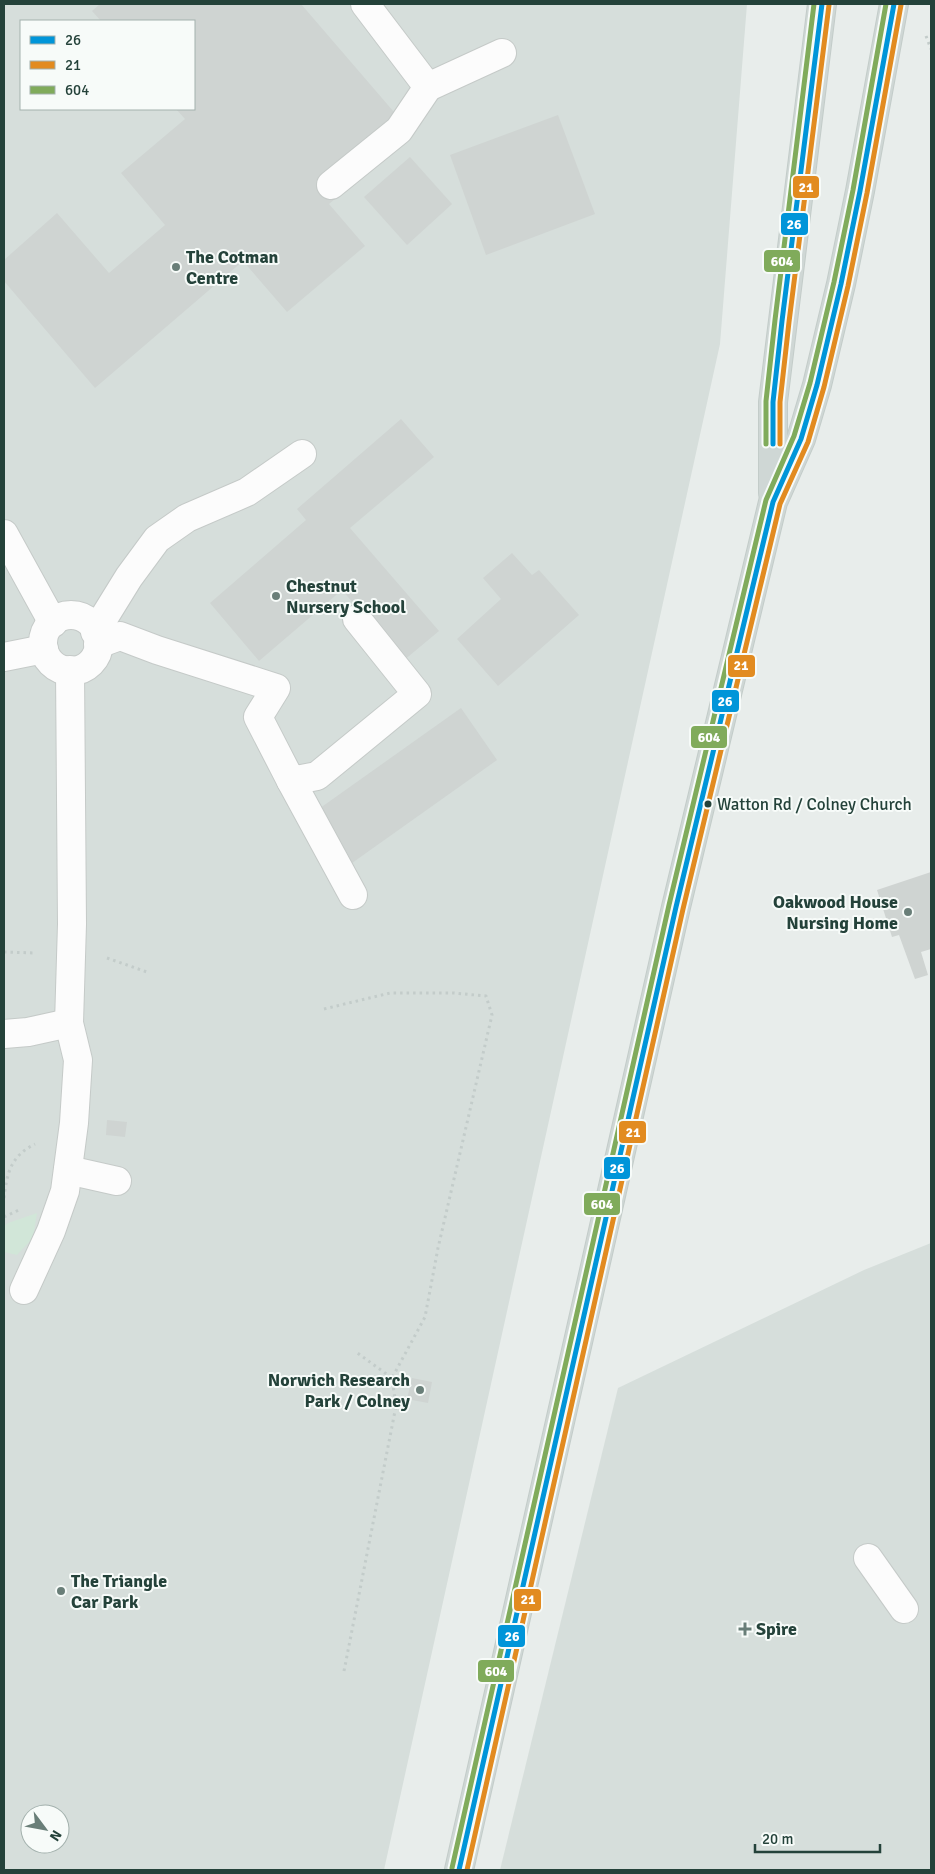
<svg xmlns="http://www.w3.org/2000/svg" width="935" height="1874" font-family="Signika,sans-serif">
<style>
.built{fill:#d6dedb;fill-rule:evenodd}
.green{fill:#d1e6d8}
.building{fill:#cfd4d2}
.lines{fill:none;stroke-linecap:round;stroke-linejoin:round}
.minor-casing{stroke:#c5cac8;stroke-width:30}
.major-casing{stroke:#c3ccc9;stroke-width:30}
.path{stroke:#c3ccca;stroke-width:3;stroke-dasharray:2.5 4;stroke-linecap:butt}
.minor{stroke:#fcfcfc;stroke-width:28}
.major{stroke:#cfd7d5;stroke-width:28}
.bus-1-casing{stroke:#f7fbf9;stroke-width:9}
.bus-2-casing{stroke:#f7fbf9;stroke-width:9}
.bus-3-casing{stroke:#f7fbf9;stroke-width:9}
.bus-1{stroke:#0095d9;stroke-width:5}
.bus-2{stroke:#e28b20;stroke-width:5}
.bus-3{stroke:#80ab5b;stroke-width:5}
.poi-dot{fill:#697e78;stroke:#f7fbf9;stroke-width:2}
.bus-dot{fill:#24423a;stroke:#f7fbf9;stroke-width:2}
.labels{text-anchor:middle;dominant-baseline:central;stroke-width:4;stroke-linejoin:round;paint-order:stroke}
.bus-label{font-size:17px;fill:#24423a;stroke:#f7fbf9;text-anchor:start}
.poi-label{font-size:18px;font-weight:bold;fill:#24423a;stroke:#f7fbf9;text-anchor:start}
.line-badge{stroke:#f7fbf9;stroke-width:2}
.badge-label{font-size:14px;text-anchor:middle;font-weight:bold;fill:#fff}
</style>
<rect width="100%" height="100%" fill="#e8edeb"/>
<g class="built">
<path d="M 4,4 L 747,4 L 720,344 L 384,1870 L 4,1870 ZM 21,21 L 194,21 L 194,109 L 21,109 ZM 30,1814 L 60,1814 L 60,1844 L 30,1844 Z"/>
<polygon points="931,1243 931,1870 500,1870 618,1388 864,1270"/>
</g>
<polygon class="green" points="37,1213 33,1238 17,1255 4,1252 4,1226 8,1223"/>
<g class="building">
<polygon points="100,4 301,4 412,133 329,204 365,246 287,312 243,261 95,388 4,281 4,260 57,213 109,273 165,225 121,173 185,119 176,109 194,109 194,21 101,21 92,11"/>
<polygon points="558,115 595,214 486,255 450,155"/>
<polygon points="410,157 452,204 407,245 364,197"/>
<polygon points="401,419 434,457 350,528 439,631 403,661 342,590 259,661 210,603 306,520 297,509"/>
<polygon points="512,553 532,575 539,570 579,615 498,686 457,639 501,599 483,578"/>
<polygon points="461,708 497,760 352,863 316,811"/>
<polygon points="931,872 931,949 921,952 928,975 915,979 899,935 892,937 877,890"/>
<polygon points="107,1120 127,1122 125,1137 106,1135"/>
<polygon points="412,1378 432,1382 428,1403 407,1399"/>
</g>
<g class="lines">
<g class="minor-casing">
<g id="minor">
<polyline points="365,4 428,87 502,53"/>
<polyline points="331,185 399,130 428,87"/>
<polyline points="4,534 53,623"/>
<circle cx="71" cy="643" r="28"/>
<polyline points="95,632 129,577 157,539 187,518 247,492 302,454"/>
<polyline points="98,644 120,636 157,650 276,688 258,717 291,781 317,776 417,694 357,619"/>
<polyline points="4,657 44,649"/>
<polyline points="291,781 353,895"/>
<polyline points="4,1034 28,1032 69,1023"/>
<polyline points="68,1170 117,1181"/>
<polyline points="24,1290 51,1231 65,1191 74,1123 78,1060 69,1023 72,924 70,670"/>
<polyline points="868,1558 904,1609"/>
</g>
</g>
<g class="major-casing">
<g id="major">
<polyline points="773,493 773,402 822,4"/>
<polyline points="459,1870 676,907 773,502 801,439 817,385 841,284 860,191 894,4"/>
</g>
</g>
<g class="path">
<polyline points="926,36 931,49"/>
<polyline points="4,952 36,953"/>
<polyline points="107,958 147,972"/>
<polyline points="324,1009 390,993 454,993 486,996 492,1015 438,1248 425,1317 392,1378"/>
<path d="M 4,1198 C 7,1172 11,1156 35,1144"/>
<polyline points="4,1217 19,1210"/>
<polyline points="344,1671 396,1406 392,1378 356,1352"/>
</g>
<use href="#minor" class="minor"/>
<use href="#major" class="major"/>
<g class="bus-1-casing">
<g id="bus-1">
<polyline points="773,444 773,402 782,321 822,4"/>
<polyline points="459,1870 676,907 773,502 801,439 817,385 841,284 860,191 894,4"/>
</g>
</g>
<g class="bus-2-casing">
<g id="bus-2">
<polyline points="780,444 780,402 789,322 829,5"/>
<polyline points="467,1870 683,909 780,504 808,442 824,387 848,286 867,193 901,5"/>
</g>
</g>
<g class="bus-3-casing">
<g id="bus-3">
<polyline points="766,444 766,401 775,320 814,4"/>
<polyline points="452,1868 669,905 766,500 794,436 810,383 834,282 853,190 886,4"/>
</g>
</g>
<use href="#bus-1" class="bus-1"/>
<use href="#bus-2" class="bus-2"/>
<use href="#bus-3" class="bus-3"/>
</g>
<g class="poi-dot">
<circle cx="176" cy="267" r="5"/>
<circle cx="276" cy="596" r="5"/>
<circle cx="908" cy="912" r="5"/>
<circle cx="420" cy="1390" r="5"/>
<circle cx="61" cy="1591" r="5"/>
<path d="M742.5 1621.5h5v5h5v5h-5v5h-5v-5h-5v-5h5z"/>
</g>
<circle class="bus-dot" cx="708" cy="804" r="4.5"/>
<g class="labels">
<g class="bus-label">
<text x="717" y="804">Watton Rd / Colney Church</text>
</g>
<g class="poi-label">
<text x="186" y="257">The Cotman<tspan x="186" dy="21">Centre</tspan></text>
<text x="286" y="586">Chestnut<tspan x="286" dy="21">Nursery School</tspan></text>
<text x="898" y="902" text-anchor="end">Oakwood House<tspan x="898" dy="21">Nursing Home</tspan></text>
<text x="410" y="1380" text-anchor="end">Norwich Research<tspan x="410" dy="21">Park / Colney</tspan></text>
<text x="71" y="1581">The Triangle<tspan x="71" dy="21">Car Park</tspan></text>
<text x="756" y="1629">Spire</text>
</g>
</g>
<g class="line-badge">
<rect x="792" y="175" width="28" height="24" rx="5" fill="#e28b20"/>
<rect x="780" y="212" width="29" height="24" rx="5" fill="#0095d9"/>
<rect x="763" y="249" width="38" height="24" rx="5" fill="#80ab5b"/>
<rect x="727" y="654" width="29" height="24" rx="5" fill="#e28b20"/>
<rect x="711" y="689" width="29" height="24" rx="5" fill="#0095d9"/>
<rect x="690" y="725" width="38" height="24" rx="5" fill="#80ab5b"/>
<rect x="618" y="1120" width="29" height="24" rx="5" fill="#e28b20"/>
<rect x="603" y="1156" width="28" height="24" rx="5" fill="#0095d9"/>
<rect x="583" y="1192" width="38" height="24" rx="5" fill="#80ab5b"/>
<rect x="513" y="1588" width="29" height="24" rx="5" fill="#e28b20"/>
<rect x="497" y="1624" width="29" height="24" rx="5" fill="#0095d9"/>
<rect x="477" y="1659" width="38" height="24" rx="5" fill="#80ab5b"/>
</g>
<g class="badge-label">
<text x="806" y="192">21</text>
<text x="794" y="229">26</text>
<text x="782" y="266">604</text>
<text x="741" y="670">21</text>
<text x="725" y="706">26</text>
<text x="709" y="742">604</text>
<text x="633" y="1137">21</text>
<text x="617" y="1173">26</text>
<text x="602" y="1209">604</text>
<text x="528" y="1604">21</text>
<text x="512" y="1641">26</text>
<text x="496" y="1676">604</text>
</g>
<rect width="935" height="1874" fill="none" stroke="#24423a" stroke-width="10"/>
<rect x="20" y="20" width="175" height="90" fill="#f7fbf9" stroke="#a3b1ad"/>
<rect x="30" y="36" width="25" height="8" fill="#0095d9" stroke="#a3b1ad"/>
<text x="65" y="45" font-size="15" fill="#24423a">26</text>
<rect x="30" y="61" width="25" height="8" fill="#e28b20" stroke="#a3b1ad"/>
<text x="65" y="70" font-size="15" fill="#24423a">21</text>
<rect x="30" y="86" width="25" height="8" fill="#80ab5b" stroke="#a3b1ad"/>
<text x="65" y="95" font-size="15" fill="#24423a">604</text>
<g transform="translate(45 1829) rotate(122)"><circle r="24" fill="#f7fbf9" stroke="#a3b1ad"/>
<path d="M0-4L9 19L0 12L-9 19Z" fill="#697e78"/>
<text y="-8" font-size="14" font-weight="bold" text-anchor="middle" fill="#24423a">N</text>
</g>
<path d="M755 1844v8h125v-8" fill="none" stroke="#24423a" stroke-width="2.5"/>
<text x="762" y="1844" font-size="15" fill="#24423a" stroke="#f7fbf9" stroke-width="4" paint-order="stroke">20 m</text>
</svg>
